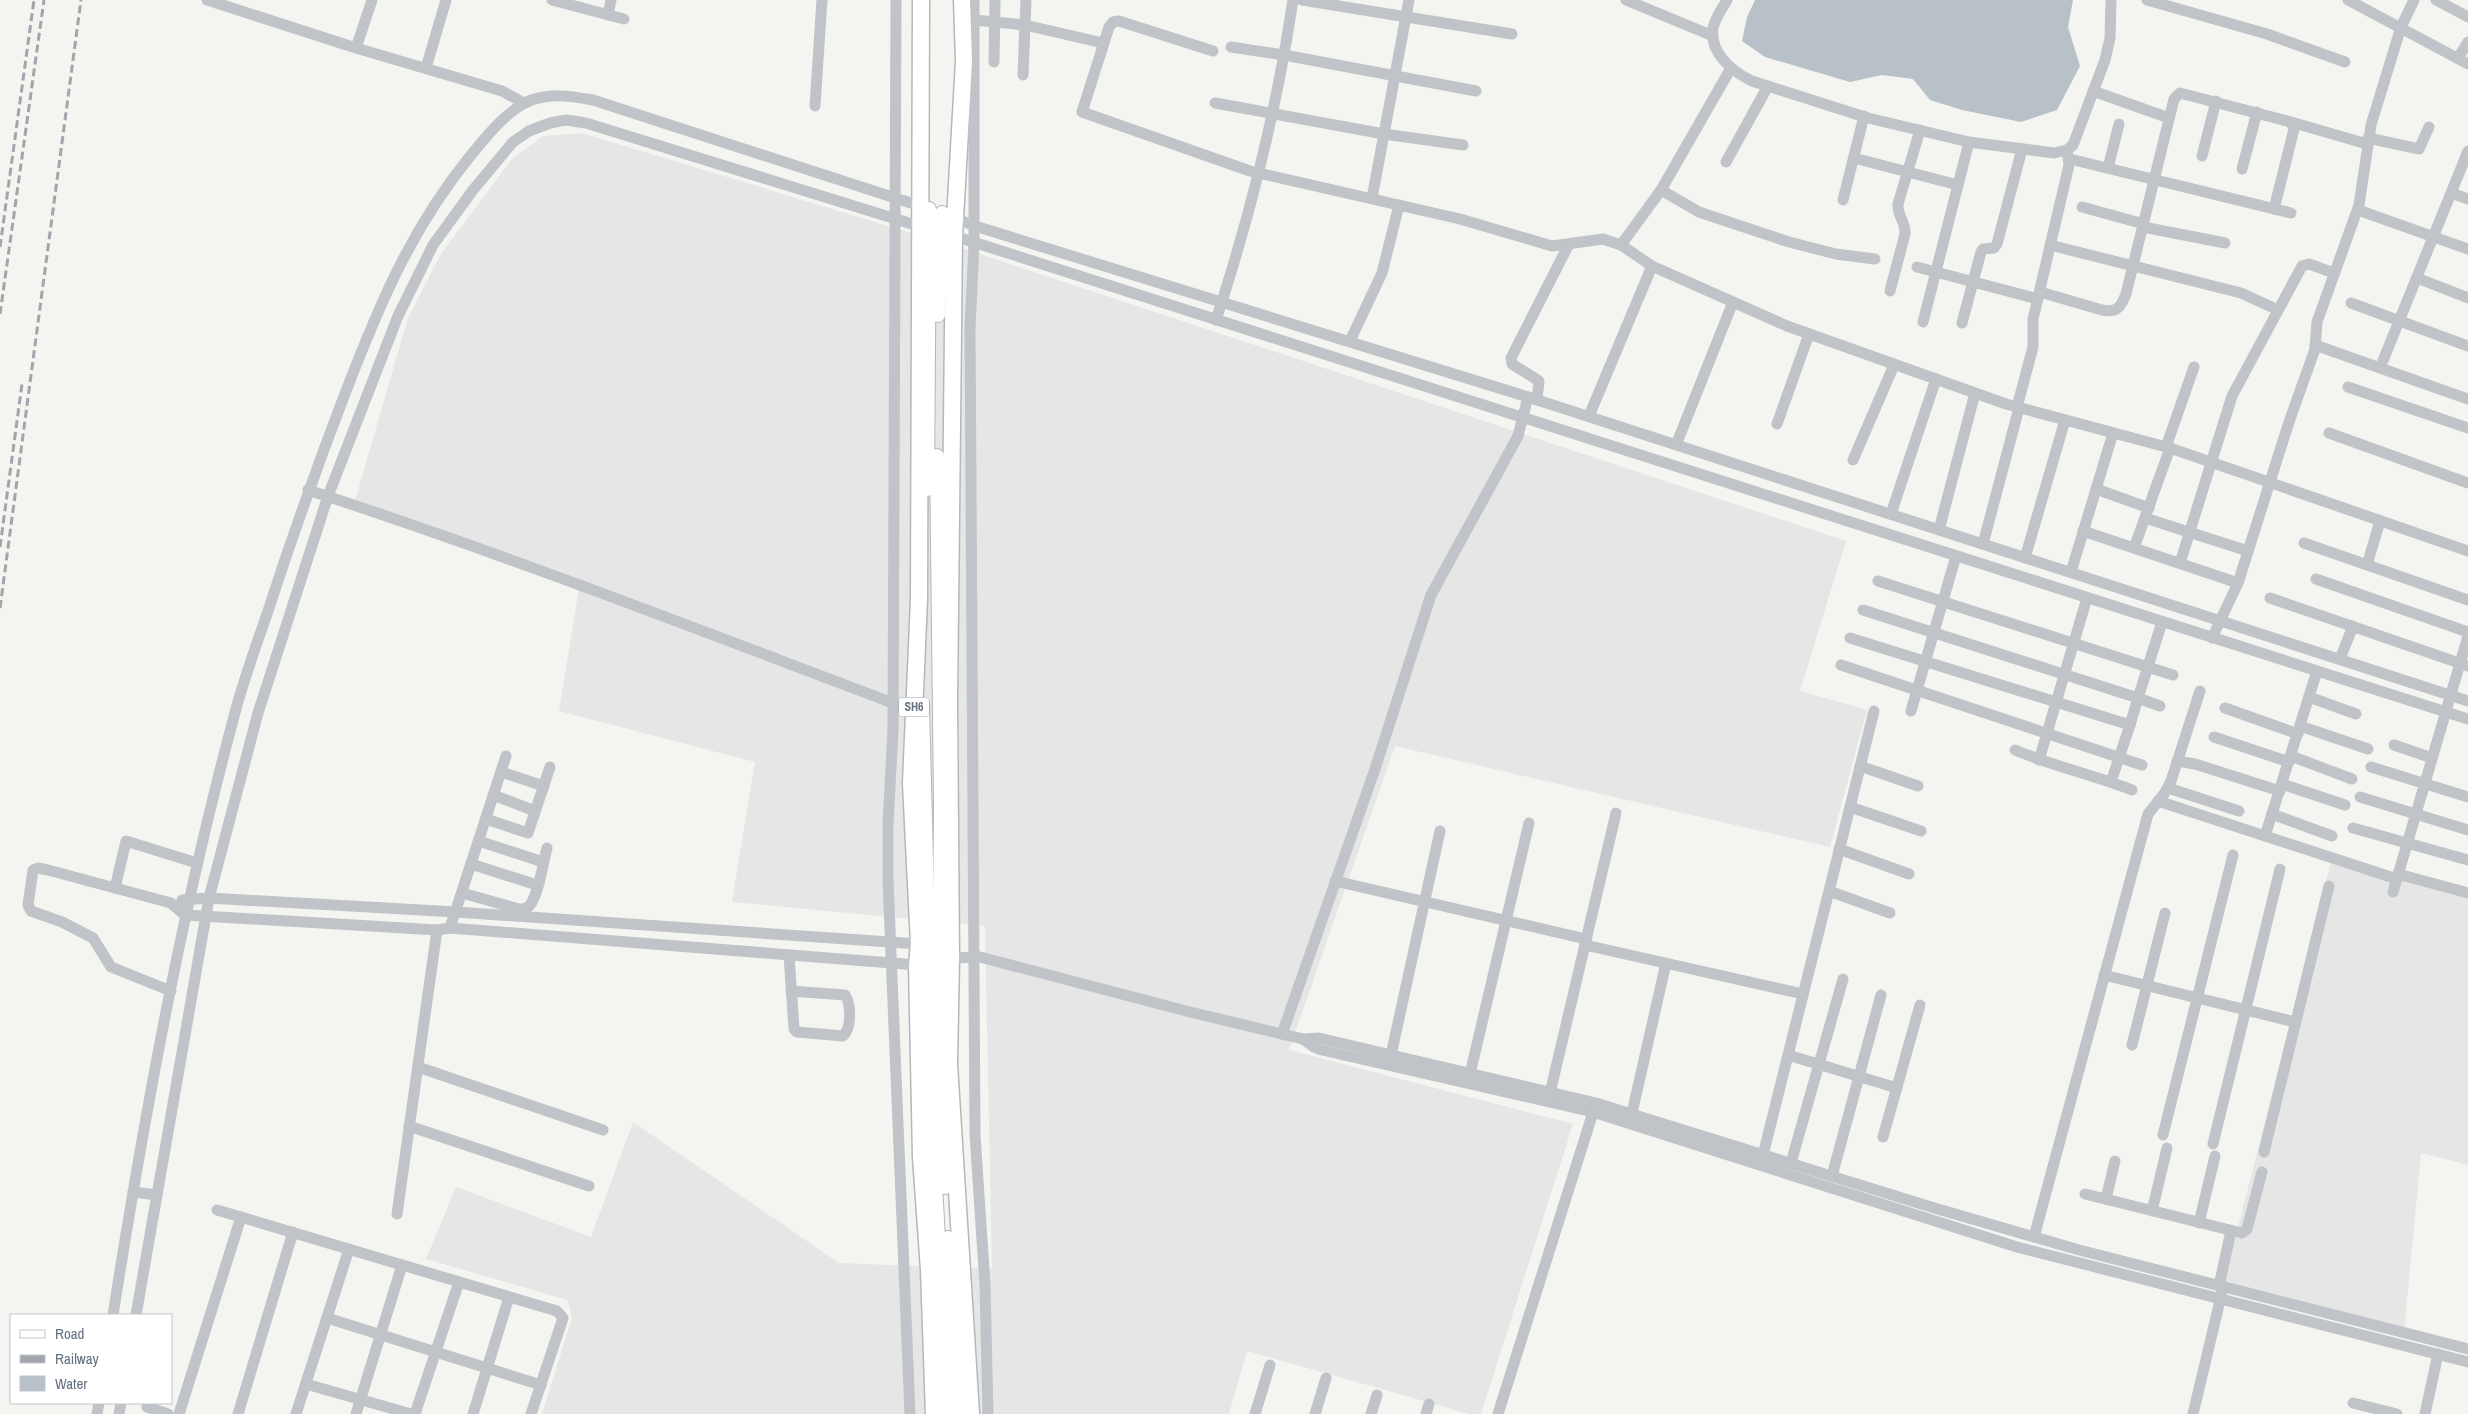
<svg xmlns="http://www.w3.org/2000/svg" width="2468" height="1414" font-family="'Archivo Narrow',sans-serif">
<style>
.built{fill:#e5e6e5}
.water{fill:#b8c1c7}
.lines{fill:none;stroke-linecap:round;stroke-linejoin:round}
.major-casing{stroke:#b3b6bb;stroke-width:16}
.highway-casing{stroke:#b5b7bb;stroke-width:19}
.minor{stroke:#c0c3c7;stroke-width:11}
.major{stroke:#fff;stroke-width:14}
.highway{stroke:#fff;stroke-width:16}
.rail{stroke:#a1a5ac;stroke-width:3;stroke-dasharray:8 4;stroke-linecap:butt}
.labels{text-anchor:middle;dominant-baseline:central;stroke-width:5;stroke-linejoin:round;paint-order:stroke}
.shield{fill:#fff;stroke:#939ba7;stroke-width:1}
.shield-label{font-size:12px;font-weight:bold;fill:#657081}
</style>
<rect width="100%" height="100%" fill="#f4f5f1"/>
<g class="built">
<polygon points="582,133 983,255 1846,541 1800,691 1867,710 1830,847 1395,746 1289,1050 1573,1124 1481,1414 1470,1414 1247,1351 1229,1414 542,1414 572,1318 568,1300 426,1259 456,1187 591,1237 633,1122 839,1263 992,1269 985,926 732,902 755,762 559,711 580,582 354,504 408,318 441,254 512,159 543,136"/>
<polygon points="2332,858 2468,894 2468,1165 2421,1153 2404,1332 2223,1286"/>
</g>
<polygon class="water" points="1755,0 2073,0 2068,27 2080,66 2057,110 2021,122 1962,110 1930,100 1913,79 1882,75 1850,82 1765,57 1742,41 1747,17"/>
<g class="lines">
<g class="major-casing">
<g id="major">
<polyline points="938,315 942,213"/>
<polyline points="937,456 941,803 939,1061 945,1187"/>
<polyline points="927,489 929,209"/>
<polyline points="922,705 928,939 928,1062 948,1414"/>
<polyline points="948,1238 959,1414"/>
</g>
</g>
<g class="highway-casing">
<g id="highway">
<polyline points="921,0 919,600 911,783 919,944 917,965 921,1157 929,1270 934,1414"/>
<polyline points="962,0 964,61 954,236 949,702 951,958 949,1064 971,1414"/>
</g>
</g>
<g class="minor">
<polyline points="207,0 356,48 502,91 524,103"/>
<polyline points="552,0 624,19"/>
<polyline points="896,0 893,729 888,824 888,881 910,1414"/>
<polyline points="974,0 974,244 970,328 975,1135 985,1285 988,1414"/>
<polyline points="1302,0 1512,34"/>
<polyline points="1626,0 1713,36"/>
<path d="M 1727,0 C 1722,9 1715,18 1713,28 C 1709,53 1733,72 1752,81 L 1868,118 L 1969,142 L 2054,153 L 2067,150 L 2073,145 L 2105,60 L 2110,38 L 2111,0"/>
<polyline points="2147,0 2267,34 2345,62"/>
<polyline points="2348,0 2468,64"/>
<polyline points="2436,0 2468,17"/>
<polyline points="608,15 611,0"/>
<polyline points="974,20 1025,25 1103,43"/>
<polyline points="1231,47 1284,55 1476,91"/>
<polyline points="356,48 372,0"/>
<polyline points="1213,51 1119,21 1113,22 1109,27 1082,112 1250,171 1460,219 1552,246 1603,239 1621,245 1652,266 1787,326 2006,404 2170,448 2468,551"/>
<polyline points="2458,58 2468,42"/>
<polyline points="994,62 995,0"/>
<polyline points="426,68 446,0"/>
<polyline points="1023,75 1026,0"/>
<polyline points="2093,91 2169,118"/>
<polyline points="1215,103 1384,134 1463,145"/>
<polyline points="815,106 822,0"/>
<polyline points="2291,122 2367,144"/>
<polyline points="2368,138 2419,149 2429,127"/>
<polyline points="2202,156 2216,101"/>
<polyline points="1854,158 1958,185"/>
<polyline points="2070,159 2291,213"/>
<polyline points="1726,162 1768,86"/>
<polyline points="2108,168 2119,124"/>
<polyline points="2242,169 2257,112"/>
<polyline points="1661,190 1699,212 1789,242 1836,254 1875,259"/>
<polyline points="2451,193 2468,199"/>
<polyline points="1372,198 1409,0"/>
<polyline points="1843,200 1864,116"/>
<polyline points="2082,207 2144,224"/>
<polyline points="2358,210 2468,249"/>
<polyline points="950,216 975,226 1528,397 2468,701"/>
<polyline points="2143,227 2225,243"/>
<polyline points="948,234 2468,719"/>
<polyline points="1621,245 1661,190 1731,68"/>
<polyline points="2050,245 2241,293 2278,310"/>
<polyline points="1917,267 2038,299"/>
<polyline points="2417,278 2468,298"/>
<path d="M 1890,291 L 1905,234 C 1906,222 1897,216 1898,204 L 1920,130"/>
<path d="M 2040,292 L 2102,310 C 2117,313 2121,307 2126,294 L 2174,99 L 2180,93 L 2291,122 L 2294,129 L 2274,209"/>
<polyline points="2351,303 2468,346"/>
<path d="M 1216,320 C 1250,216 1277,108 1293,0"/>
<polyline points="1923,322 1969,142"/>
<polyline points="1962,323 1981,252 1983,249 1994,248 1997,244 2022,149"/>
<polyline points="1350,341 1382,273 1399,205"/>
<polyline points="2315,345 2468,399"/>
<polyline points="2380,368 2468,151"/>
<polyline points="2348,387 2468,428"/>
<polyline points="1537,400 1539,381 1512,364 1511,358 1568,246"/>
<polyline points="2017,407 2033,347 2033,319 2069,165 2067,150"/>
<polyline points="1589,416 1652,266"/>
<polyline points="1777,424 1809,334"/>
<polyline points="2329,433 2468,483"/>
<polyline points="1676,445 1733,302"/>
<polyline points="2166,447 2194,367"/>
<polyline points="1853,460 1894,365"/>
<polyline points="2096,489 2149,508"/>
<path d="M 308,490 C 505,554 699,630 893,703"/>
<polyline points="1891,514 1936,379"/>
<polyline points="2145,518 2248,551"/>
<polyline points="1939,530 1975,393"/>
<polyline points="2083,531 2238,583"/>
<polyline points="2304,543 2468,600"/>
<polyline points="1983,544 2019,408"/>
<polyline points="2134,548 2170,448"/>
<polyline points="2025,558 2065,420"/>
<polyline points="2180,563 2232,396 2302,266 2309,264 2334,273"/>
<polyline points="2367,565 2380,521"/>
<polyline points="2071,572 2113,433"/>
<polyline points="2316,579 2468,632"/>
<polyline points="1878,581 2173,675"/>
<polyline points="2270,598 2468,666"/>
<polyline points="1863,610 2138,698 2162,622"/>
<polyline points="1850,638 2130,725 2111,782"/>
<polyline points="2212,638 2238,583 2289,422 2315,349 2317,322 2359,205 2371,125 2401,27 2414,0"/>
<polyline points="2340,659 2353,626"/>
<polyline points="1841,665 2142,765"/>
<polyline points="2309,697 2356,714"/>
<polyline points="2225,708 2298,734"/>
<polyline points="1911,711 1956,556"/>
<polyline points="2130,725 2138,698 2160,706"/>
<polyline points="2300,726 2368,749"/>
<polyline points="2214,737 2289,762"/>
<polyline points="2394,745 2432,758"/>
<path d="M 2015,750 C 2053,766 2093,775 2132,790"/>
<polyline points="2291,756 2352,779"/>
<polyline points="2039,760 2087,598"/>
<polyline points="2177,761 2195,764 2280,791"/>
<polyline points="1860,766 1918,786"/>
<polyline points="2371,767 2468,797"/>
<polyline points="501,772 544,786"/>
<polyline points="2282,784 2345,805"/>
<polyline points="2168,788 2239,811"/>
<polyline points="493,795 535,811"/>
<polyline points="2360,797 2468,830"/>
<polyline points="2158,801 2397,879"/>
<polyline points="1850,807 1921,831"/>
<polyline points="2272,814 2332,836"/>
<polyline points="486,819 528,833 550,767"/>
<polyline points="2353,828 2468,860"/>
<polyline points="2265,836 2317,671"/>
<polyline points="479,841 543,862"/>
<polyline points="1839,849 1909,874"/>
<polyline points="471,864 537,885"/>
<polyline points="2398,874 2468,893"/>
<polyline points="1335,881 1586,939"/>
<polyline points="115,888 126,841 197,863"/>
<polyline points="1829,891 1890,913"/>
<polyline points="2393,892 2468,636"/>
<path d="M 462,893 L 519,909 C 523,909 527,909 530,905 C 539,893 543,863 547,848"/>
<polyline points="182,900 209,898 456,912 919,944"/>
<polyline points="450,928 506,756"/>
<polyline points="1585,945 1803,994"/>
<path d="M 789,955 L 794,1029 L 797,1032 L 843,1036 C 852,1028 851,1004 845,995 L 791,991"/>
<polyline points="951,958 980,957 1190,1012 1303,1039 1319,1038 1596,1103 1931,1207 2079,1250 2468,1349"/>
<polyline points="2104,975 2295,1022"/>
<polyline points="171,991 111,967 93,938 62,922 31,911 28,905 33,870 38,868 48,870 171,903 185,915 437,930 450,928 917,965"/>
<polyline points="1282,1034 1375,769 1431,595 1518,436 1528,397"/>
<polyline points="1303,1039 1314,1047 1322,1050 1593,1112 2017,1247 2468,1362"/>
<polyline points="2132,1045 2165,913"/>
<polyline points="1391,1055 1440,831"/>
<polyline points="1788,1055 1897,1088"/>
<polyline points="418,1067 603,1130"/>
<polyline points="1470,1074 1529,823"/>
<polyline points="1550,1093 1616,813"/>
<polyline points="1632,1113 1666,963"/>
<polyline points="409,1126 589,1186"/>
<polyline points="2163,1135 2233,855"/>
<polyline points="1883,1137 1920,1005"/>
<polyline points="2213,1144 2280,869"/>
<polyline points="2264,1152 2329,886"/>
<polyline points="1763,1155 1874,711"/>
<polyline points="1791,1163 1843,979"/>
<polyline points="1832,1176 1881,995"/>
<polyline points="133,1192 157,1195"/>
<polyline points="2085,1194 2242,1233 2247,1229 2262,1172"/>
<polyline points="2106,1199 2115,1161"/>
<polyline points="217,1210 557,1311 563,1318 531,1414"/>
<polyline points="2152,1211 2167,1148"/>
<polyline points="397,1214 437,930"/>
<polyline points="2199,1223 2215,1156"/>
<polyline points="2034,1237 2148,814 2164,794 2171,781 2200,691"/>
<polyline points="2219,1286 2231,1231"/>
<path d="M 113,1315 C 145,1112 182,908 236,709 C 245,676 257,643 268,611 C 292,537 318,464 346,391 C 380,303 411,229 471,155 C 487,136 503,115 525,103 C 547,92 570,96 593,100 L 926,208"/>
<polyline points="136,1315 209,898 258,713 328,496 398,316 433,245 473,190 513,142 529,131 550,123 566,120 586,123 925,228"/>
<polyline points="327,1318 541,1385"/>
<polyline points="306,1384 411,1414"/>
<polyline points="2353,1403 2397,1414"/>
<polyline points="147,1407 168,1414"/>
<polyline points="97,1414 99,1403"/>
<polyline points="119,1414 121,1403"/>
<polyline points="179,1414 241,1217"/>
<polyline points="238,1414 293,1232"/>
<polyline points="296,1414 349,1249"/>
<polyline points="356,1414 402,1265"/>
<polyline points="415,1414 459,1282"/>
<polyline points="473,1414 509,1297"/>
<polyline points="1255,1414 1270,1365"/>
<polyline points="1315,1414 1326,1378"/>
<polyline points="1371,1414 1377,1395"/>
<polyline points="1426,1414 1429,1404"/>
<polyline points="1498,1414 1595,1106"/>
<polyline points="2193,1414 2222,1292"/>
<polyline points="2425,1414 2438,1354"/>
</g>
<use href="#major" class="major"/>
<use href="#highway" class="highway"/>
<g class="rail">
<polyline points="0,247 34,0"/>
<polyline points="0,314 44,0"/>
<polyline points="0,547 22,384"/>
<polyline points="0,608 81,0"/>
</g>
</g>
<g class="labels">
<rect class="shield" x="899" y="697.5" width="30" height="19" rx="4"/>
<g class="shield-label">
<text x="914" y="707">SH6</text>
</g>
</g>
<rect x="10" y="1314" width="162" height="90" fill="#ffffff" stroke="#c1c6cd"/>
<rect x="20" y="1330" width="25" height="8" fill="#ffffff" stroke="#c1c6cd"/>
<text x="55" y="1339" font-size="15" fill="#657081">Road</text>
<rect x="20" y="1355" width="25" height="8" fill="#a1a5ac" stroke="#c1c6cd"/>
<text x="55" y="1364" font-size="15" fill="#657081">Railway</text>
<rect x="20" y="1376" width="25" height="15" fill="#b8c1c7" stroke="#c1c6cd"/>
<text x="55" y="1389" font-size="15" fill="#657081">Water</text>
</svg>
